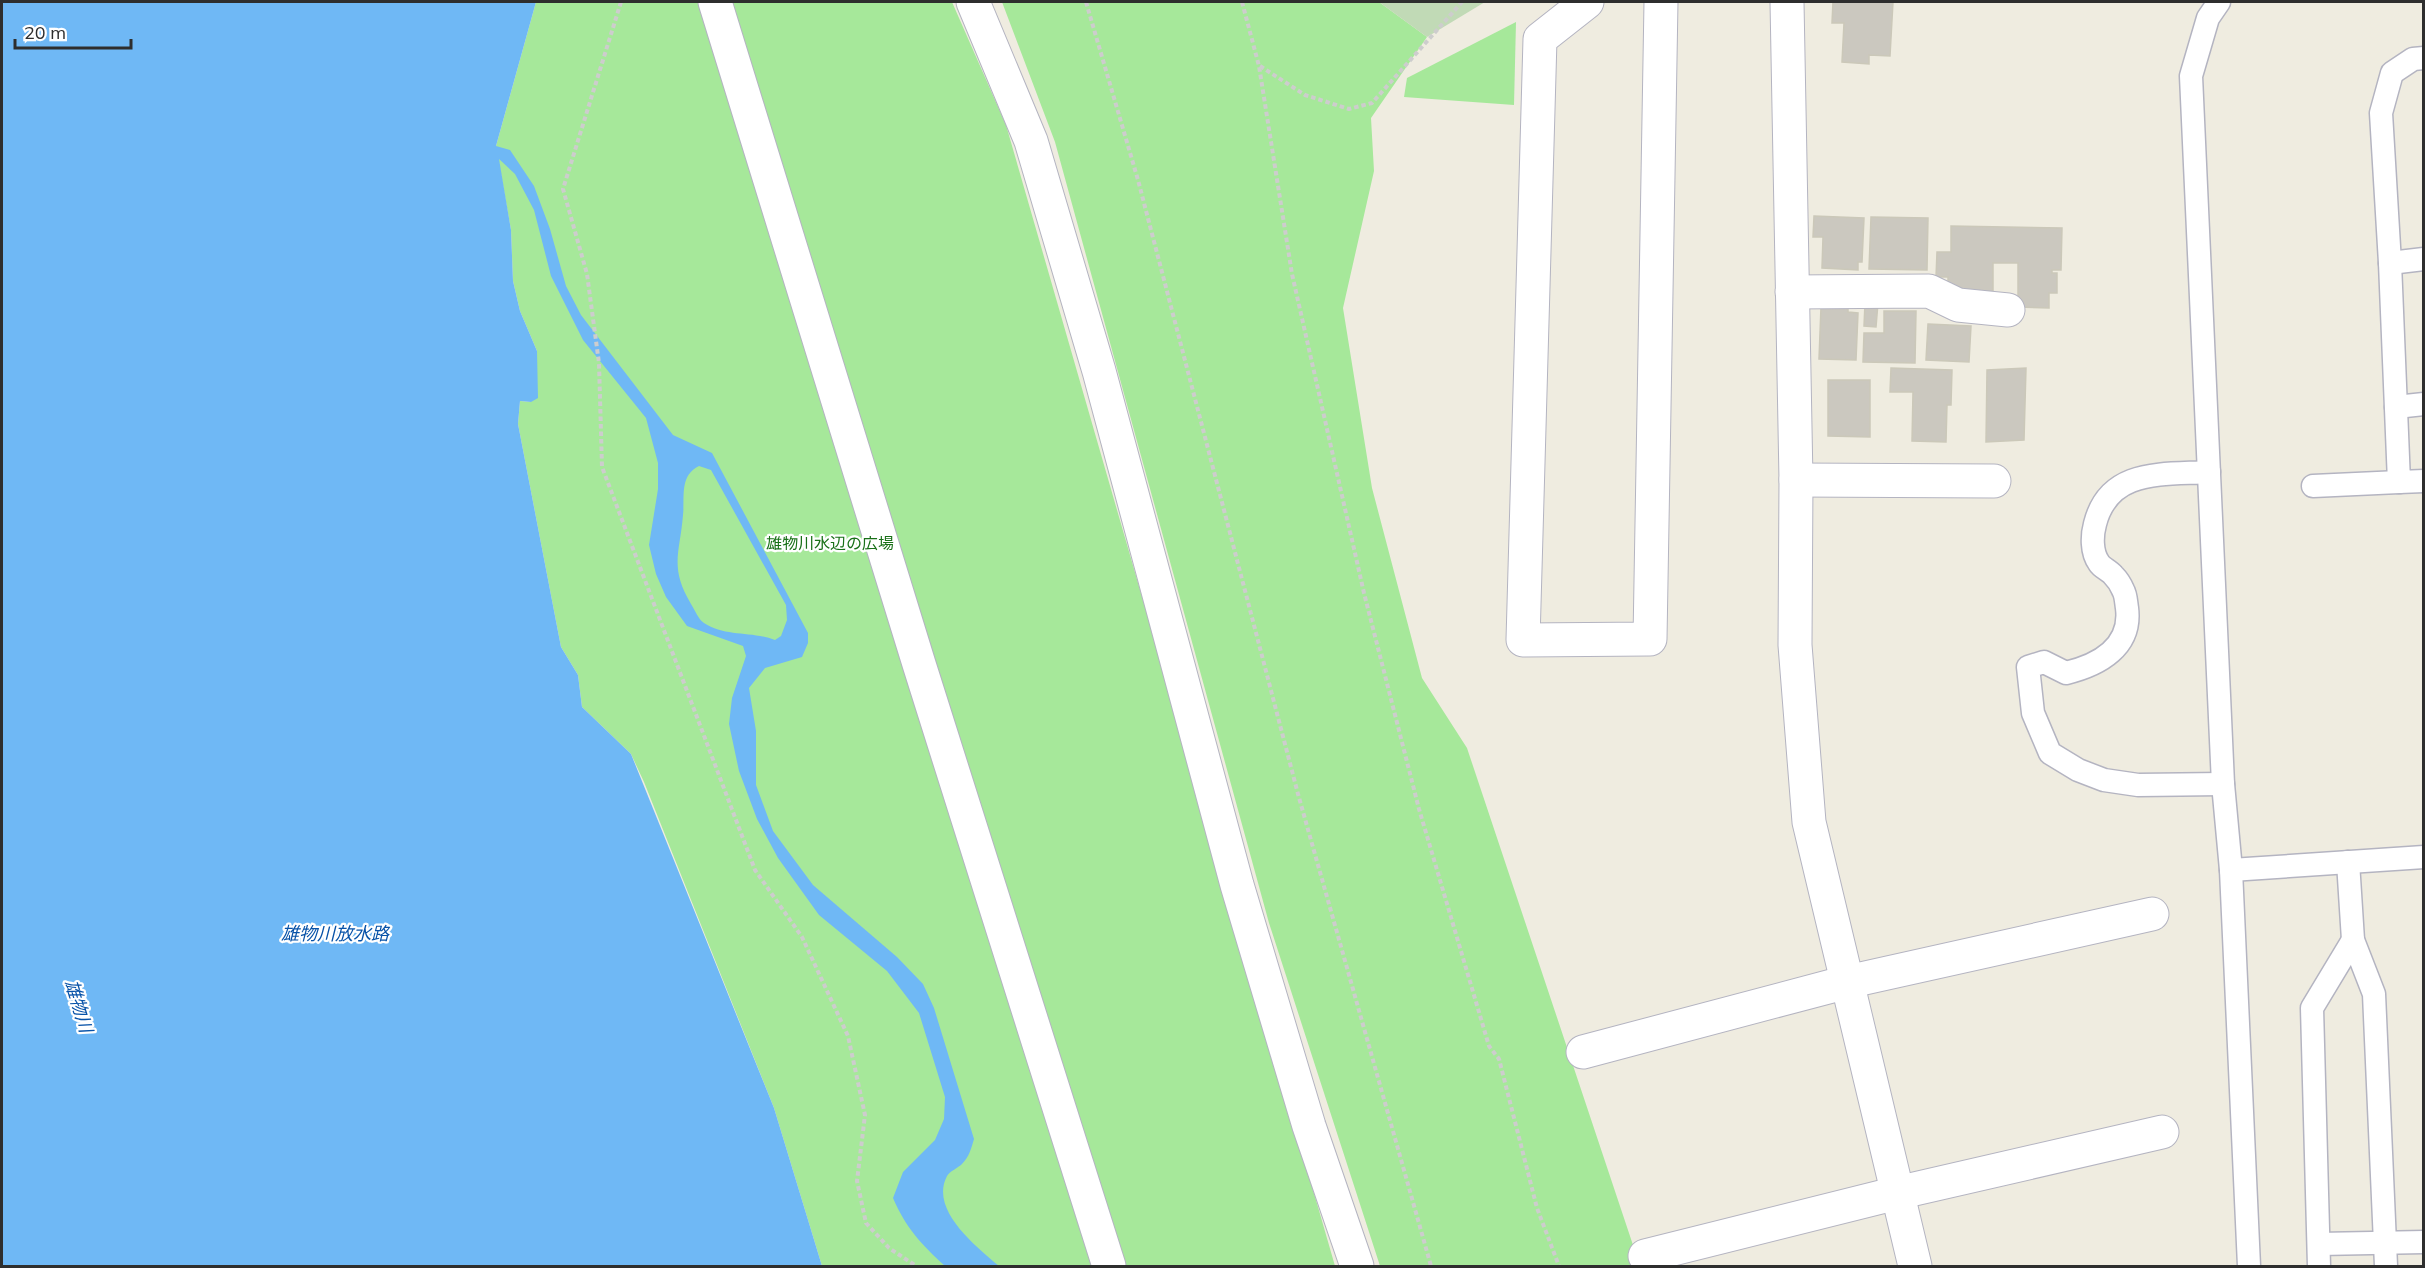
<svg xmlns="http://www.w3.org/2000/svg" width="2425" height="1268" font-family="Mulish,'Noto Sans JP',sans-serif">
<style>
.green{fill:#a6e89a}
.cemetery{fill:#c1dab6}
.water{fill:#6fb8f5;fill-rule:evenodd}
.building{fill:#cbc8bf;stroke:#cbc8b9;stroke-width:1.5}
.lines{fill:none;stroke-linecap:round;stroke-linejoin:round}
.lane-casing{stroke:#b4b4c1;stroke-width:25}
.street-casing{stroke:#b4b4c1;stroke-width:35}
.path{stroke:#cdcdcd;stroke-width:4;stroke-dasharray:4.5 3;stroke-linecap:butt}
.lane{stroke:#fff;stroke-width:22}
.street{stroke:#fff;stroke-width:33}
.labels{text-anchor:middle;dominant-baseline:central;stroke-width:4.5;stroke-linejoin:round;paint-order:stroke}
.park-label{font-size:16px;fill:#197018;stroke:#fff}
.water-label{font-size:18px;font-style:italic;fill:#0752a8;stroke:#fff}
</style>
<rect width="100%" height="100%" fill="#efece0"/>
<g class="green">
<polygon points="536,2 952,2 1006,125 1335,1266 822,1266 774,1108 644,782 631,754 582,707 578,675 561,647 518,424 520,401 531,402 537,351 520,311 513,281 511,230 496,146"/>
<polygon points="1002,2 1379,2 1427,37 1371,118 1374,171 1343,308 1372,488 1422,678 1467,748 1640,1266 1380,1266 1269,923 1055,142"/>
<polygon points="1516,22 1514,105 1404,97 1407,78"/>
</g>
<polygon class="cemetery" points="1379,2 1485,2 1427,37"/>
<path class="water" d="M 2,2 L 536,2 L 496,146 L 510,150 L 534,186 L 550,229 L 566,286 L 581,315 L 673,435 L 712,453 L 808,633 L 808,643 L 802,657 L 765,668 L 749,688 L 756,731 L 756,785 L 773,831 L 813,885 L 897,957 L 923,984 L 934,1008 L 974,1139 C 971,1149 969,1157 962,1164 C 958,1168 950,1171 947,1176 C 929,1210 977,1247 999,1266 L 945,1266 C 921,1244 906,1228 893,1198 L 903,1172 L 935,1140 L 944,1119 L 945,1097 L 919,1013 L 887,971 L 819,915 L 778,858 L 757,819 L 739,771 L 729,724 L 732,698 L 746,656 L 743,646 L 687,626 L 666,597 L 656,574 L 649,545 L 658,489 L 658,463 L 646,418 L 583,340 L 551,276 L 534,210 L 515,174 L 499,159 L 511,230 L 513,281 L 520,311 L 537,351 L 538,398 L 531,402 L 520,401 L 518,424 L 561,647 L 578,675 L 582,707 L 631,754 L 774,1108 L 822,1266 L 2,1266 ZM 699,466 L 711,470 L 786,605 L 787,620 L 781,636 L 775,640 C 752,631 725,637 704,623 C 698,619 695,610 691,604 C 669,567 680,553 683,515 C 685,497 679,476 699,466 Z"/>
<g class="building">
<polygon points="1833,2 1893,2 1890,56 1869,55 1869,64 1842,62 1844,23 1832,23"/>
<polygon points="1814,216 1864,218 1862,262 1858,262 1858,270 1822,268 1823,237 1813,237"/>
<polygon points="1871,217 1928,218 1927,270 1869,269"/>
<polygon points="1951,226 2062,228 2061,270 2052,270 2052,273 2057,273 2057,293 2049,293 2049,308 2018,307 2018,263 1993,263 1993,293 1948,292 1948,277 1936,277 1937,252 1951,252"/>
<polygon points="1865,303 1878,303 1876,327 1864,326"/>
<polygon points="1821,307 1848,308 1848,312 1858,313 1856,360 1819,359"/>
<polygon points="1884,311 1916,311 1915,363 1863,362 1864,333 1884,333"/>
<polygon points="1928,324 1971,326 1969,362 1926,360"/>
<polygon points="1891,368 1952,370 1951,405 1947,405 1946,442 1912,441 1913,392 1890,392"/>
<polygon points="2026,368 2024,440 1986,442 1987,370"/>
<polygon points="1828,380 1870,380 1870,437 1828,436"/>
</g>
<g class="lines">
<g class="lane-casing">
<g id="lane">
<polyline points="2219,2 2208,18 2191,76 2223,784 2231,870 2249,1266"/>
<polyline points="2424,58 2413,59 2392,73 2381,113 2390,263 2399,482 2424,481"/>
<polyline points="2390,263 2424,259"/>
<polyline points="2396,407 2424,404"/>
<path d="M 2209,472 C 2163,475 2109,468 2095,524 C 2092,535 2091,552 2099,563 C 2102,568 2109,570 2113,575 C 2117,579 2121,585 2123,590 C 2126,595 2126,602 2127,608 C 2132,647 2099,665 2066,673 L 2044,662 L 2028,667 L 2033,713 L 2050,753 L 2078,770 L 2104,780 L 2138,785 L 2223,784"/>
<polyline points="2313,486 2399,482"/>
<polyline points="2348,862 2353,940 2374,994 2386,1266"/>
<polyline points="2231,870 2424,857"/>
<polyline points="2319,1244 2424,1242"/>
<polyline points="2319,1266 2312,1008 2353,940"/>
</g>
</g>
<g class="street-casing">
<g id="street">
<polyline points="715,2 919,664 1109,1266"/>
<polyline points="973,2 1031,141 1099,371 1237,885 1309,1126 1357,1266"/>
<polyline points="1587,2 1540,39 1523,640 1650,639 1661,2"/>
<polyline points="1787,2 1796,480 1795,645 1809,822 1915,1266"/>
<polyline points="1792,292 1929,291 1958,305 2008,310"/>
<polyline points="1796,480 1994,481"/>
<polyline points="1583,1052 1847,982 2152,914"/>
<polyline points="1645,1256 1897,1193 2162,1132"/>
</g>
</g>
<g class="path">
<polyline points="621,2 563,189 587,274 599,363 602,467 755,870 802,937 848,1036 865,1115 857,1181 866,1223 889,1248 916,1266"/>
<polyline points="1086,2 1138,180 1298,794 1431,1266"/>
<polyline points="1242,2 1259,66 1292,274 1364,593 1419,809 1489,1046 1499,1059 1537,1208 1559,1266"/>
<polyline points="1260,66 1305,95 1349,109 1372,103 1462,2"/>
</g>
<use href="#lane" class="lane"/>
<use href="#street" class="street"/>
</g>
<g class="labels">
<g class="park-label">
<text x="830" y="543">雄物川水辺の広場</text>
</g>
<g class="water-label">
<text x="335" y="933">雄物川放水路</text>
<text transform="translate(79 1006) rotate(73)">雄物川</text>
</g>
</g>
<rect width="2425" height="1268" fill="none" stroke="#2e2e2e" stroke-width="6"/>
<path d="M15 39v9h116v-9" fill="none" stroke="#2e2e2e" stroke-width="3"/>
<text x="24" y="39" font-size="18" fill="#2e2e2e" stroke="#ffffff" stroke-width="4.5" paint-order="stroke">20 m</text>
</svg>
